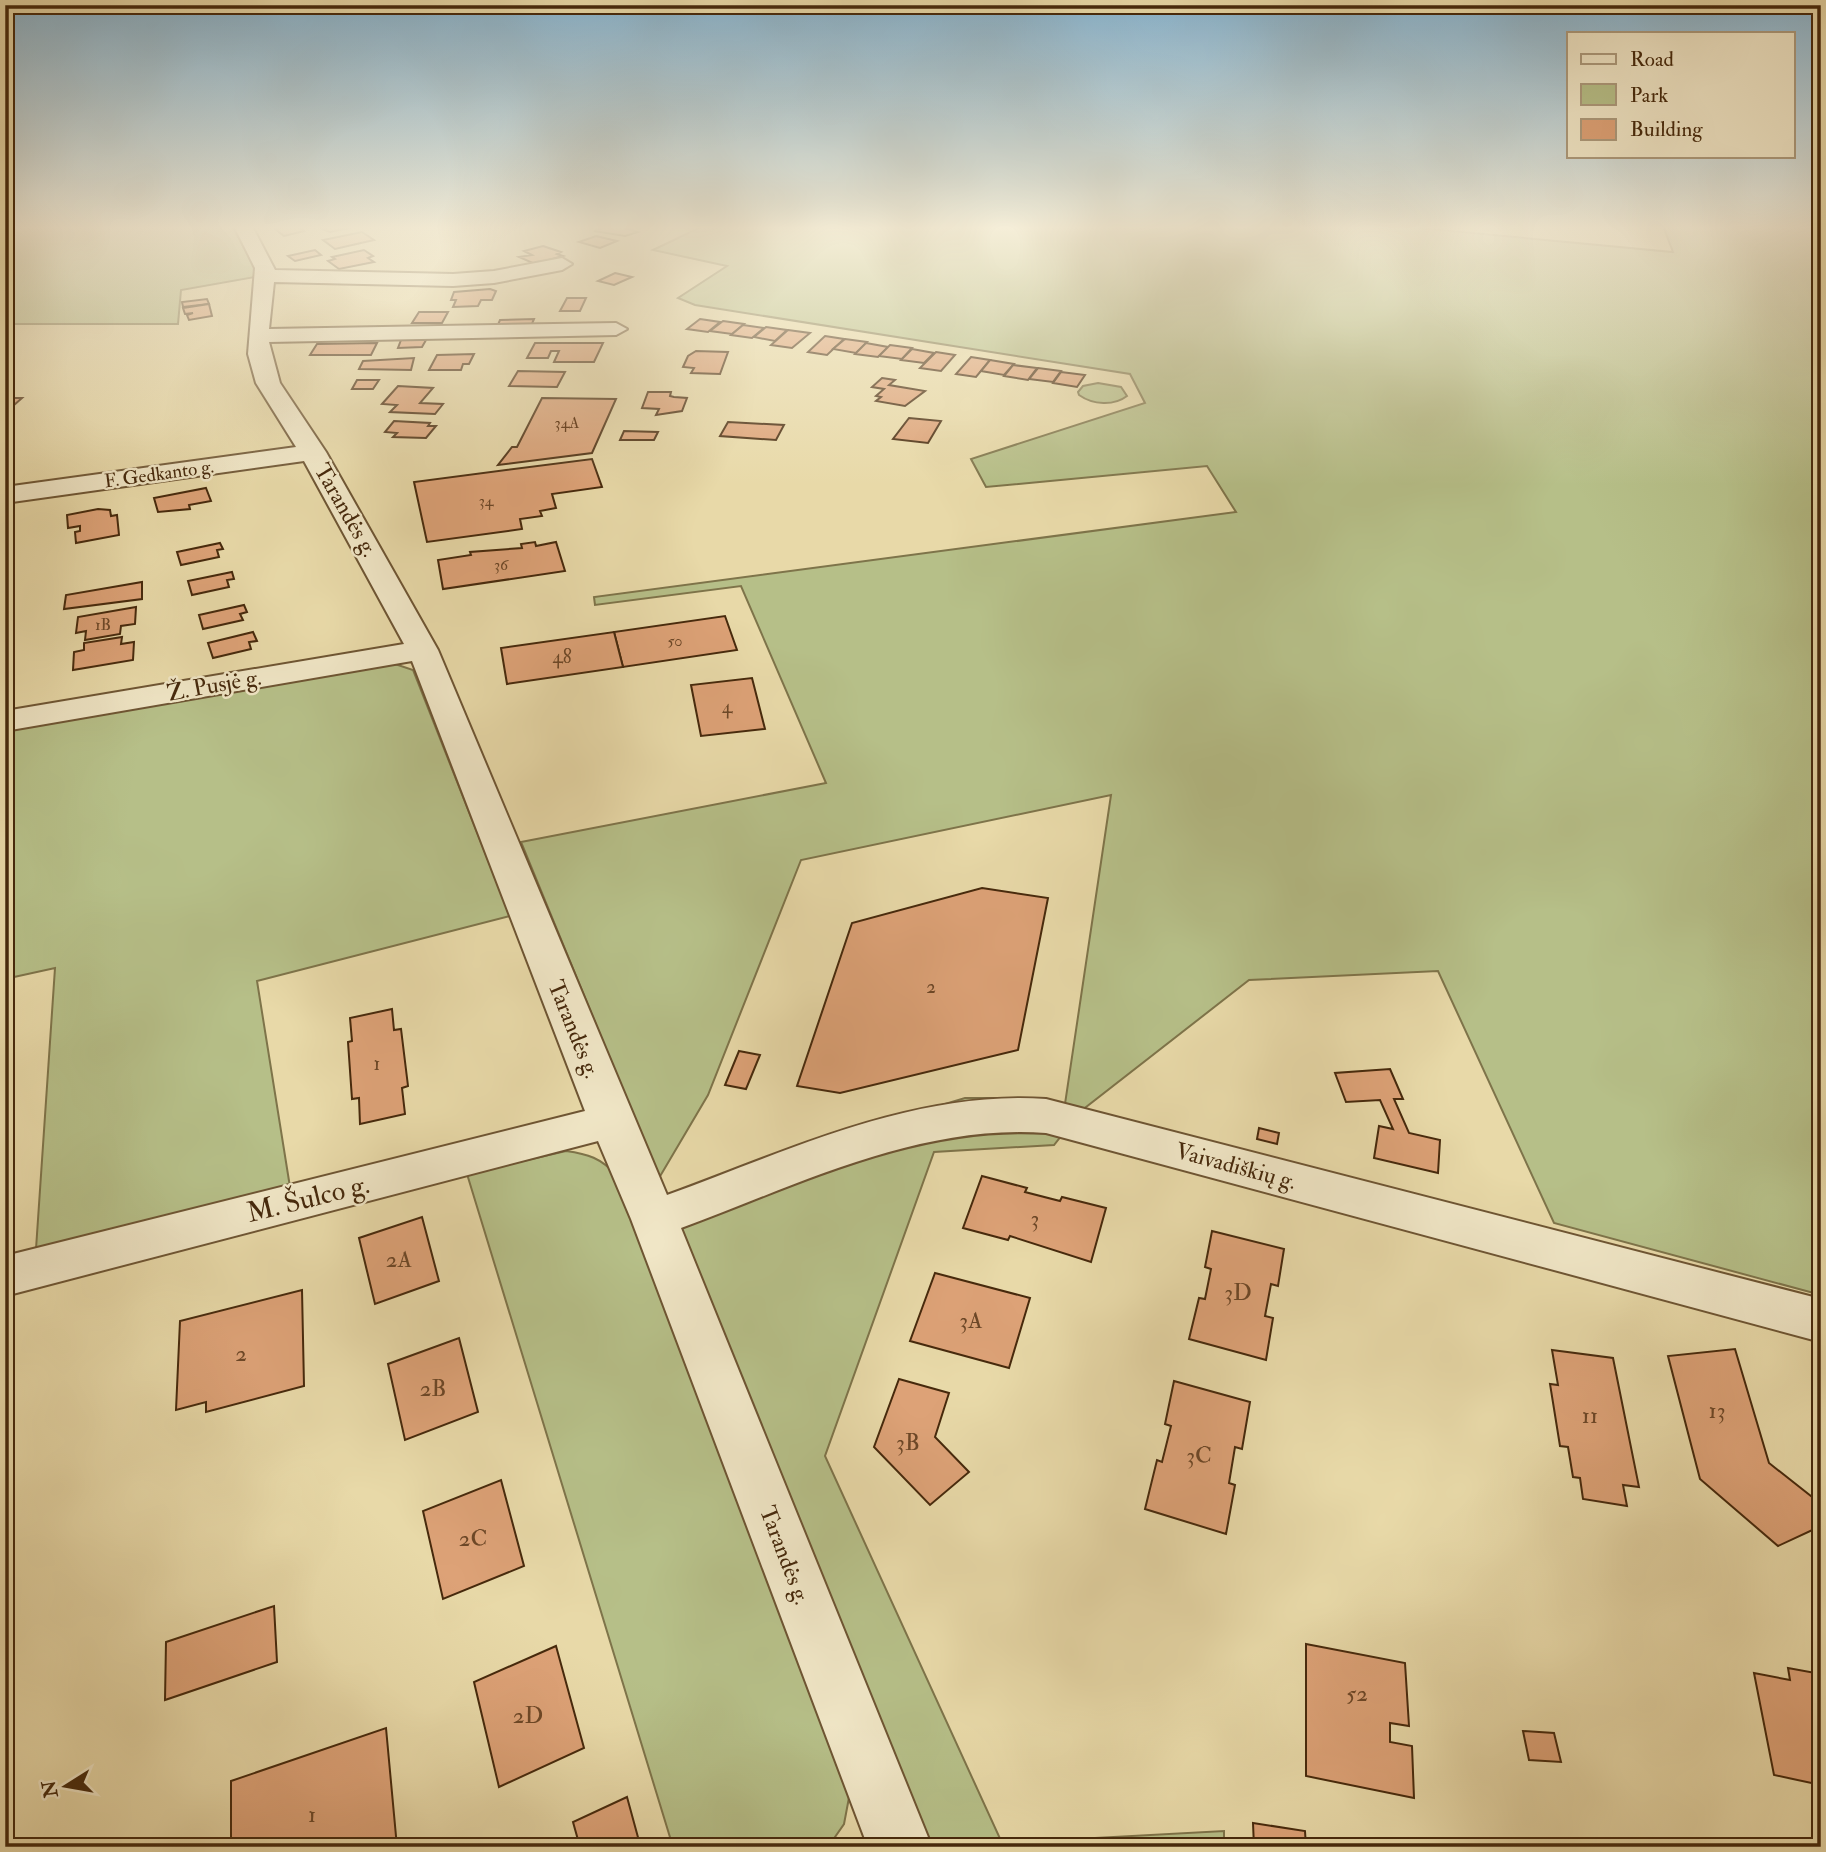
<svg xmlns="http://www.w3.org/2000/svg" width="1826" height="1852" font-family="'IM FELL Double Pica',serif">
<style>
.green{fill:#b6bf88;stroke:#7e744a;stroke-width:2}
.building{fill:#dda277;stroke:#46290c;stroke-width:2}
.lines{fill:none;stroke-linecap:round;stroke-linejoin:round}
.minor-casing{stroke:#6e5533;stroke-width:4}
.minor{fill:#f0e6c6;fill-rule:evenodd}
.labels{text-anchor:middle;dominant-baseline:central;stroke-width:5;stroke-linejoin:round;paint-order:stroke}
.far-number-label{font-size:16px;fill:#6c4727}
.far-street-label{font-size:19px;fill:#46290c;stroke:#f0e6c6}
.number-label{font-size:19px;fill:#6c4727}
.street-label{font-size:23px;fill:#46290c;stroke:#f0e6c6}
.near-number-label{font-size:23px;fill:#6c4727}
.near-street-label{font-size:28px;fill:#46290c;stroke:#f0e6c6}
</style>
<rect width="100%" height="100%" fill="#e8d9a8"/>
<filter id="stains"><feTurbulence type="fractalNoise" baseFrequency=".00286" numOctaves="4"/><feColorMatrix values="0 0 0 0 .2 0 0 0 0 .09 0 0 0 0 .02 0 0 0 .5 -.17"/></filter>
<radialGradient id="worn" r=".72"><stop offset=".6" stop-color="#630" stop-opacity="0"/><stop offset="1" stop-color="#630" stop-opacity=".3"/></radialGradient>
<g class="green">
<polygon points="5,226 232,226 254,265 255,277 181,290 178,324 5,324"/>
<polygon points="703,226 1398,226 1673,252 1663,226 1821,226 1821,1295 1554,1223 1438,971 1249,980 1081,1111 1054,1145 934,1152 825,1456 1002,1843 1224,1831 1224,1847 930,1847 666,1195 848,1133 965,1098 1013,1098 1065,1104 1111,795 801,860 708,1095 659,1178 521,842 826,783 741,586 595,605 594,597 1236,512 1207,466 986,487 971,459 1145,403 1130,374 695,305 678,298 727,266 653,250"/>
<path d="M 1098,383 L 1121,387 L 1127,396 C 1114,406 1093,405 1079,395 L 1078,392 L 1083,386 Z"/>
<polygon points="395,664 413,670 510,916 257,981 290,1187 36,1249 55,968 5,979 5,730"/>
<path d="M 566,1151 C 588,1154 601,1158 616,1175 L 851,1787 L 844,1824 L 828,1847 L 673,1847 L 467,1174 Z"/>
</g>
<g class="building">
<polygon points="276,226 297,226 304,231 284,236 275,229 279,228"/>
<polygon points="358,226 330,232 317,227 322,226"/>
<polygon points="608,226 632,226 634,227 628,229 638,232 625,236 594,231"/>
<polygon points="362,232 374,240 335,249 323,240"/>
<polygon points="596,236 617,241 600,248 579,242"/>
<polygon points="543,246 561,252 557,254 563,256 535,264 519,257 532,255 524,251"/>
<polygon points="315,250 321,255 295,261 288,256"/>
<polygon points="364,250 373,256 368,258 374,262 339,269 328,261 335,259 332,257"/>
<polygon points="615,273 632,277 614,285 598,281"/>
<polygon points="490,289 496,291 492,300 481,300 478,306 453,307 456,300 451,300 454,292"/>
<polygon points="567,298 586,298 580,311 560,311"/>
<polygon points="207,299 209,304 183,307 182,302"/>
<polygon points="209,304 212,316 189,320 187,315 193,313 185,314 183,308"/>
<polygon points="419,312 448,312 442,323 412,323"/>
<polygon points="534,319 531,326 497,327 500,320"/>
<polygon points="700,319 720,322 708,332 687,329"/>
<polygon points="723,321 744,324 732,334 710,331"/>
<polygon points="743,325 764,328 752,338 731,335"/>
<polygon points="766,327 787,330 775,341 754,337"/>
<polygon points="788,330 810,333 792,348 771,345"/>
<polygon points="825,336 844,339 827,355 808,352"/>
<polygon points="845,339 867,342 856,353 833,349"/>
<polygon points="401,340 426,340 422,347 398,348"/>
<polygon points="377,343 371,355 310,355 317,344"/>
<polygon points="535,343 603,343 594,362 554,362 559,351 551,351 548,358 527,358"/>
<polygon points="866,343 888,347 878,357 855,354"/>
<polygon points="890,345 912,348 902,359 879,356"/>
<polygon points="912,349 934,353 924,363 901,360"/>
<polygon points="696,351 728,352 720,374 691,373 694,368 683,367 688,356"/>
<polygon points="936,352 955,355 941,371 920,368"/>
<polygon points="474,354 469,364 463,364 461,370 429,370 437,355"/>
<polygon points="971,357 990,360 976,377 956,374"/>
<polygon points="414,358 411,370 359,369 363,361"/>
<polygon points="990,360 1014,364 1004,375 981,371"/>
<polygon points="1013,365 1037,368 1028,380 1004,376"/>
<polygon points="1038,368 1061,371 1053,382 1029,379"/>
<polygon points="518,371 565,372 557,387 509,386"/>
<polygon points="1061,372 1085,375 1077,387 1053,383"/>
<polygon points="882,378 895,380 889,385 925,391 905,406 876,401 881,397 876,396 884,389 872,387"/>
<polygon points="357,380 379,380 373,389 352,389"/>
<polygon points="398,386 433,388 420,403 443,404 435,414 390,412 397,405 382,404"/>
<polygon points="648,392 671,392 670,396 674,397 687,398 682,411 656,415 659,409 642,408"/>
<polygon points="5,398 22,398 5,413"/>
<polygon points="542,398 616,399 592,453 498,465 512,447 517,447"/>
<polygon points="909,418 941,421 928,443 893,439"/>
<polygon points="394,421 430,423 428,426 436,426 426,438 393,437 397,433 385,432"/>
<polygon points="728,422 784,425 776,440 720,436"/>
<polygon points="624,431 658,432 654,440 620,440"/>
<polygon points="592,459 602,487 552,494 556,508 540,511 542,516 520,519 522,529 427,542 414,482"/>
<polygon points="206,488 211,501 189,505 190,509 158,512 154,498"/>
<polygon points="98,509 110,510 111,516 117,515 119,535 76,543 75,532 80,531 80,526 68,528 67,515"/>
<polygon points="535,542 536,546 556,542 565,571 443,589 438,560 471,555 470,552 522,548 521,544"/>
<polygon points="220,543 223,549 217,550 219,557 181,565 177,552"/>
<polygon points="232,572 234,579 227,580 229,587 192,595 188,581"/>
<polygon points="142,582 142,599 64,609 66,595"/>
<polygon points="244,605 247,612 240,614 243,620 203,629 199,615"/>
<polygon points="136,607 135,624 121,626 120,634 85,640 86,631 76,633 78,617"/>
<polygon points="725,616 737,650 623,667 614,632"/>
<polygon points="253,632 257,641 249,642 251,649 213,658 208,643"/>
<polygon points="614,632 623,667 507,684 501,648"/>
<polygon points="122,637 121,644 134,642 133,660 73,670 74,652 84,650 84,643"/>
<polygon points="752,678 765,729 701,736 691,685"/>
<polygon points="982,888 1048,898 1018,1050 840,1093 797,1086 852,923"/>
<polygon points="392,1009 394,1030 401,1029 408,1086 402,1088 405,1114 360,1124 359,1098 352,1099 348,1042 352,1041 350,1018"/>
<polygon points="739,1051 760,1055 746,1089 725,1085"/>
<polygon points="1390,1069 1403,1099 1394,1099 1409,1133 1440,1140 1438,1173 1374,1158 1379,1126 1393,1129 1380,1100 1346,1102 1335,1073"/>
<polygon points="1259,1128 1279,1133 1277,1144 1257,1139"/>
<polygon points="982,1176 1027,1188 1025,1192 1060,1201 1062,1197 1106,1208 1091,1262 1010,1236 1008,1240 963,1228"/>
<polygon points="422,1217 439,1281 375,1304 359,1238"/>
<polygon points="1212,1231 1284,1249 1278,1286 1271,1284 1265,1316 1273,1318 1266,1360 1189,1339 1199,1298 1205,1299 1211,1269 1205,1267"/>
<polygon points="935,1273 1030,1298 1009,1368 910,1341"/>
<polygon points="302,1290 304,1386 206,1412 206,1402 176,1410 180,1321"/>
<polygon points="459,1338 478,1412 405,1440 388,1364"/>
<polygon points="1735,1349 1769,1463 1821,1504 1821,1526 1778,1546 1700,1479 1668,1356"/>
<polygon points="1552,1350 1613,1358 1639,1487 1623,1485 1627,1506 1583,1499 1580,1478 1573,1477 1568,1447 1560,1446 1550,1384 1558,1385"/>
<polygon points="899,1379 949,1393 935,1437 969,1472 930,1505 874,1447"/>
<polygon points="1174,1381 1250,1402 1242,1449 1235,1447 1229,1483 1235,1485 1226,1534 1145,1509 1157,1460 1162,1462 1171,1426 1165,1424"/>
<polygon points="501,1480 524,1566 443,1599 423,1511"/>
<polygon points="274,1606 277,1662 165,1700 166,1642"/>
<polygon points="1306,1644 1405,1663 1409,1726 1390,1723 1390,1742 1412,1746 1414,1798 1306,1776"/>
<polygon points="556,1646 584,1748 499,1787 474,1682"/>
<polygon points="1788,1668 1821,1674 1821,1785 1774,1775 1754,1673 1790,1680"/>
<polygon points="386,1728 397,1847 231,1847 231,1781"/>
<polygon points="1523,1731 1554,1733 1561,1762 1529,1760"/>
<polygon points="627,1797 639,1841 626,1847 580,1847 573,1822"/>
<polygon points="1253,1823 1305,1831 1306,1847 1254,1847"/>
</g>
<g class="lines">
<g class="minor-casing">
<path id="minor" d="M 234,226 L 252,226 L 275,270 L 453,274 L 494,271 L 562,258 L 572,264 L 562,270 L 494,283 L 453,286 L 274,282 L 269,329 L 616,323 L 627,329 L 616,335 L 269,342 L 280,383 L 326,452 L 438,650 L 667,1195 C 788,1151 914,1090 1046,1099 L 1821,1299 L 1821,1342 L 1046,1133 C 918,1124 798,1185 681,1228 L 932,1847 L 868,1847 L 631,1219 L 598,1141 L 5,1296 L 5,1256 L 585,1111 L 412,661 L 5,731 L 5,711 L 404,644 L 304,461 L 5,503 L 5,487 L 296,447 L 256,383 L 248,354 L 255,268 Z"/>
</g>
<use href="#minor" class="minor"/>
</g>
<linearGradient id="sky" x2="0" y2="1"><stop stop-color="#89b6d2"/><stop offset="0.47" stop-color="#f5eed8"/><stop offset="1" stop-color="#f5eed8" stop-opacity="0"/></linearGradient>
<rect width="1826" height="485" fill="url(#sky)"/>
<g class="labels">
<g class="far-number-label">
<text x="567" y="423">34A</text>
<text x="486" y="501">34</text>
<text x="501" y="565">36</text>
<text x="103" y="625">1B</text>
<text x="675" y="641">50</text>
</g>
<g class="far-street-label">
<text transform="translate(159 474) rotate(-8)">F. Gedkanto g.</text>
</g>
<g class="number-label">
<text x="562" y="657">48</text>
<text x="727" y="707">4</text>
<text x="931" y="987">2</text>
<text x="377" y="1064">1</text>
</g>
<g class="street-label">
<text transform="translate(346 510) rotate(60)">Tarandės g.</text>
<text transform="translate(214 685) rotate(-10)">Ž. Pusjė g.</text>
<text transform="translate(574 1029) rotate(68)">Tarandės g.</text>
<text transform="translate(1236 1166) rotate(15)">Vaivadiškių g.</text>
<text transform="translate(785 1555) rotate(69)">Tarandės g.</text>
</g>
<g class="near-number-label">
<text x="1035" y="1218">3</text>
<text x="399" y="1259">2A</text>
<text x="1238" y="1292">3D</text>
<text x="971" y="1320">3A</text>
<text x="241" y="1353">2</text>
<text x="433" y="1388">2B</text>
<text x="1717" y="1410">13</text>
<text x="1590" y="1415">11</text>
<text x="908" y="1442">3B</text>
<text x="1199" y="1455">3C</text>
<text x="473" y="1538">2C</text>
<text x="1357" y="1693">52</text>
<text x="528" y="1715">2D</text>
<text x="312" y="1814">1</text>
</g>
<g class="near-street-label">
<text transform="translate(308 1199) rotate(-14)">M. Šulco g.</text>
</g>
</g>
<rect width="1826" height="1852" fill="none" stroke="#e8d9a8" stroke-width="28"/>
<rect x="7" y="7" width="1812" height="1838" fill="none" stroke="#46290c" stroke-width="3.5"/>
<rect x="14" y="14" width="1798" height="1824" fill="none" stroke="#46290c" stroke-width="2"/>
<rect x="1567" y="32" width="228" height="126" fill="#f0e6c6" stroke="#ac9a7c" stroke-width="2"/>
<rect x="1581" y="54" width="35" height="10" fill="#f0e6c6" stroke="#ac9a7c" stroke-width="2"/>
<text x="1630" y="66" font-size="21" fill="#46290c">Road</text>
<rect x="1581" y="84" width="35" height="21" fill="#b6bf88" stroke="#ac9a7c" stroke-width="2"/>
<text x="1630" y="102" font-size="21" fill="#46290c">Park</text>
<rect x="1581" y="119" width="35" height="21" fill="#dda277" stroke="#ac9a7c" stroke-width="2"/>
<text x="1630" y="136" font-size="21" fill="#46290c">Building</text>
<g transform="translate(66 1786) rotate(259)" stroke="#f0e6c6" stroke-width="5" paint-order="stroke">
<path d="M0-5L12 26L0 18L-12 26Z" fill="#46290c"/>
<text y="-10" font-size="19" font-weight="bold" text-anchor="middle" fill="#46290c">N</text>
</g>
<rect width="100%" height="100%" filter="url(#stains)"/>
<rect width="100%" height="100%" fill="url(#worn)"/>
</svg>
